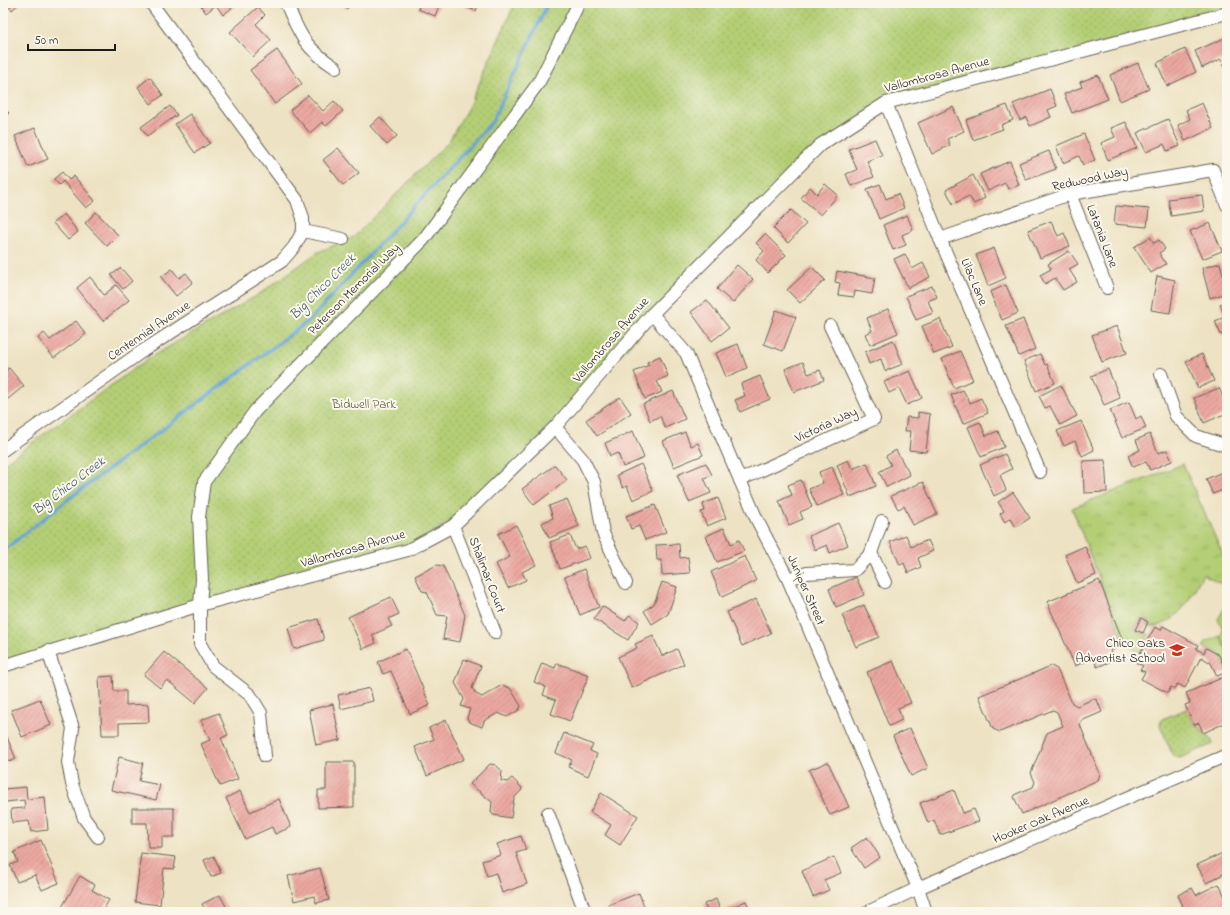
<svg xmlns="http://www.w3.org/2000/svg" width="1230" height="915" font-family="'Indie Flower',sans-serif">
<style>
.grass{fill:url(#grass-tufts);stroke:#687548}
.park{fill:url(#park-dots);stroke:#687548}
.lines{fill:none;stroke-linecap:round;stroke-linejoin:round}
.stream{stroke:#63a2d5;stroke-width:3.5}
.building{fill:url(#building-hatch)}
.minor-casing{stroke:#656156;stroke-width:14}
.minor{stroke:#fff;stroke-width:12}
.labels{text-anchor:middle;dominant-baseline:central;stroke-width:4;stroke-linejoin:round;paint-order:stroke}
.street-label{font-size:13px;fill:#1c1c1c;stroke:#fbf7ec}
.park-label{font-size:13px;fill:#515a3b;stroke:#fbf7ec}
.poi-label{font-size:13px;fill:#1c1c1c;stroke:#fbf7ec;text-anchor:end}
.water-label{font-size:14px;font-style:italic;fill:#3c586f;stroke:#fbf7ec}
</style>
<defs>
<pattern id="grass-tufts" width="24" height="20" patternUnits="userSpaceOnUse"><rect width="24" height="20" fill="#b3ce74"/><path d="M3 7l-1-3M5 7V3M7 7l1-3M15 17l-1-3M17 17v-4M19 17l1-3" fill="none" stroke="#99b064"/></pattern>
<pattern id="park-dots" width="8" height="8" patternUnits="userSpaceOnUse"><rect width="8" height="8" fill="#b3ce74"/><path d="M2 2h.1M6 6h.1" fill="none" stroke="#99b064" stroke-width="1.8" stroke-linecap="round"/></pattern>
<pattern id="building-hatch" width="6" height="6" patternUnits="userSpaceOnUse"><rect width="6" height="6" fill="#eaa7a0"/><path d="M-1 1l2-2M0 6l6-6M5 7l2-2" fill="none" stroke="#c88f89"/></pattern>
</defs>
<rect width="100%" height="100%" fill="#fbf7ec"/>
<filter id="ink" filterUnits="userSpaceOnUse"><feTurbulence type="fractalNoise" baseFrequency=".025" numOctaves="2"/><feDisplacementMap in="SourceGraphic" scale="8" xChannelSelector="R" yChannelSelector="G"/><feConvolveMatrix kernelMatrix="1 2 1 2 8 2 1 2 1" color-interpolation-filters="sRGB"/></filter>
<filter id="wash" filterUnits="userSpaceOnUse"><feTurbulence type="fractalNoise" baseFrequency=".012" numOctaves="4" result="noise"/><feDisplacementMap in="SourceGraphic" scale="16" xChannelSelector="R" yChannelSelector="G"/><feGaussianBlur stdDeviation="0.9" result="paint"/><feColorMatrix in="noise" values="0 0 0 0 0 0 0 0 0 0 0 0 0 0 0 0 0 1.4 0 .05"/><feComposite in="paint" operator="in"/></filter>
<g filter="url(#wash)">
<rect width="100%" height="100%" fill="#ede2c3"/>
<g class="grass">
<path d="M 1183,464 L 1227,564 L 1227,587 L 1203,574 C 1189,599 1185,614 1157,627 L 1154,625 L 1153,627 L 1148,625 L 1149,621 L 1140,618 L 1135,630 L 1143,634 L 1144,631 L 1149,634 L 1139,653 L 1124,642 L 1072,508 Z"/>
<polygon points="1227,604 1227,627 1223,629 1218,619"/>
<polygon points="1220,636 1227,652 1227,671 1220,654 1203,647 1206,642"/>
</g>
<g class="park">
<polygon points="515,3 1227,3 1227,8 886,103 820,145 486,496 408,550 3,666 3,464 146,360 258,295 318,252 354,237 449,141 470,104"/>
<polygon points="1227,628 1227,650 1221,636 1223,629"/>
<polygon points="1187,709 1194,725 1198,724 1202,733 1205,733 1206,736 1209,735 1213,744 1180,758 1173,756 1160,725 1162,719"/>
</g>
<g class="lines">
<polyline class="stream" points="3,551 67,500 310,320 492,122 548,3"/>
</g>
<g id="blocks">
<g class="building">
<polygon points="6,3 20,3 12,10"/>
<polygon points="199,3 238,3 223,15 216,5 206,13"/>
<polygon points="341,3 354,3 346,9"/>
<polygon points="420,3 440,3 435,16 418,9"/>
<polygon points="456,3 479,3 476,11"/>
<polygon points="258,7 265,15 256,24 271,40 253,57 230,32"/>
<polygon points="1227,37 1227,67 1225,68 1221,59 1202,68 1195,51"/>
<polygon points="1185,49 1196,72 1167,86 1157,63"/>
<polygon points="277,50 302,84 275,104 250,70"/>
<polygon points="1138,63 1149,89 1120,101 1110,75"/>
<polygon points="1098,75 1108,99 1072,113 1064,94 1082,87 1080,82"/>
<polygon points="150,77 163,95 151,104 138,87"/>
<polygon points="1050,89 1057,106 1048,110 1051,117 1030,126 1026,117 1020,120 1013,104"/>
<polygon points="308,95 323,111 334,101 343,111 326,126 322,122 310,133 290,110"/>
<polygon points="1202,103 1213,128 1185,141 1178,125 1190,119 1186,110"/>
<polygon points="1007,105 1013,120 1001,125 1003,129 973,140 966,120"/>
<polygon points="170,106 177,115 147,136 141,127"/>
<polygon points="3,107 9,113 3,118"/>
<polygon points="953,107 964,131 947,139 950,145 932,154 918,123"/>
<polygon points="190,114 210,143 195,153 175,124"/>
<polygon points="380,117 397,136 387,145 370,126"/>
<polygon points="1168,119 1180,146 1167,151 1164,144 1146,152 1137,133"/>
<polygon points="1126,122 1137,148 1108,160 1101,143 1115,137 1111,128"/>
<polygon points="35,128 48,159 28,167 15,136"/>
<polygon points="1084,134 1095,160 1083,165 1079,156 1063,163 1056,146"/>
<polygon points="875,139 882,155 867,161 874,177 851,186 846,174 857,170 849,149"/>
<polygon points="338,148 359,173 343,185 323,160"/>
<polygon points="1049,151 1056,169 1026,180 1019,163"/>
<polygon points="1010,161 1019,185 1008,189 1005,183 988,191 980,174"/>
<polygon points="62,172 69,180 74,176 95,201 86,208 63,181 59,185 54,179"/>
<polygon points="973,175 985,198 974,204 969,196 953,204 946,190"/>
<polygon points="825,184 838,195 821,215 801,198 810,187 817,194"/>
<polygon points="880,184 886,199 898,194 904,208 879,219 867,189"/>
<polygon points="1202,195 1204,211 1171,216 1168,199"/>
<polygon points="1116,206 1149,209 1147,227 1114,224"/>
<polygon points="791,210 806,224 788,243 773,228"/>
<polygon points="96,212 118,235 107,246 85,223"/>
<polygon points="64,214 78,232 68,240 53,223"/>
<polygon points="907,215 913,230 902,235 906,245 893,250 883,225"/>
<polygon points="1051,221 1058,236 1064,233 1070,246 1040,258 1028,230"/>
<polygon points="1210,223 1222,251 1202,259 1190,231"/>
<polygon points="765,234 786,255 768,273 756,260 764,251 756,243"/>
<polygon points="1150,237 1154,243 1159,240 1165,249 1159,253 1166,264 1151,273 1134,247"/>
<polygon points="994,248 1006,278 988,286 976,255"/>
<polygon points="1069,251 1078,264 1069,269 1077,282 1063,290 1055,278 1045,284 1040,275 1051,269 1048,264"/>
<polygon points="905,254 912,269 923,263 930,277 908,288 894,259"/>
<polygon points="1220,263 1225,282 1227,282 1227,293 1210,298 1202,268"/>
<polygon points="737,265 753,279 733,303 717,289"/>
<polygon points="812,267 825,280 800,303 787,290"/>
<polygon points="121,268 132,281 123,289 111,275"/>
<polygon points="172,269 179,278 186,273 193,282 176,296 161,277"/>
<polygon points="837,271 875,278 872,294 855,291 854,297 838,295 840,283 835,282"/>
<polygon points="1157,276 1175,280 1170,313 1151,310"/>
<polygon points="90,277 104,295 116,285 129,300 103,321 77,288"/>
<polygon points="1006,285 1018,313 1002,320 990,292"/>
<polygon points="932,286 937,297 928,301 933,313 916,320 906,296"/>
<polygon points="707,300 729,328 712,341 691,312"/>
<polygon points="1227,301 1227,333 1221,335 1215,321 1225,317 1220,304"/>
<polygon points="888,309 898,333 870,345 865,334 872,331 867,318"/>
<polygon points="776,310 796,317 783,351 764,344"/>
<polygon points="940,319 952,347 934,354 922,326"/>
<polygon points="1023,319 1035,349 1019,356 1006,326"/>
<polygon points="76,321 86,334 54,358 38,338 44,333 50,340"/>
<polygon points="1117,326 1127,353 1102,362 1092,335"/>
<polygon points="893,340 903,364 885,371 881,359 869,364 865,352"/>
<polygon points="738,344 747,368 726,377 716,353"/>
<polygon points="960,351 973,380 954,388 942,359"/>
<polygon points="1040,354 1045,365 1047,364 1055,383 1036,391 1024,361"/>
<polygon points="1202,354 1214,381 1198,388 1186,361"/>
<polygon points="660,356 668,376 657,381 662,392 645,399 634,372 649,365 647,362"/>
<polygon points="803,362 808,374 820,370 824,380 794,392 785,369"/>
<polygon points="9,368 24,386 3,403 3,372"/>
<polygon points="1108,369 1120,398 1104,405 1091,376"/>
<polygon points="910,371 922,398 907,405 899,388 889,393 884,382"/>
<polygon points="760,376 770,399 740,412 735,400 745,396 741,384"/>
<polygon points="1061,385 1077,416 1060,425 1050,406 1045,408 1039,396"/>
<polygon points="1219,388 1227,405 1227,413 1204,423 1194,398"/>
<polygon points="963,390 970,403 981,398 988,413 963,424 951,395"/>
<polygon points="673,391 685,419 665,428 660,416 650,421 643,404"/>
<polygon points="620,397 631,413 597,436 586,420"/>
<polygon points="1129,402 1136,419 1141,416 1146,428 1122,438 1110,410"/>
<polygon points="918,412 930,414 926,452 909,450 911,431 905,431 907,417 918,418"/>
<polygon points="1081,421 1094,450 1082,456 1075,441 1064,446 1057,431"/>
<polygon points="980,422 986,436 998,431 1004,447 981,457 968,427"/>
<polygon points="633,431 644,458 623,467 618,453 610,456 605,443"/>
<polygon points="685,432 691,446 698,443 703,455 674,467 663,441"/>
<polygon points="1150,434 1158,453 1167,450 1172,461 1150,470 1146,462 1133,467 1128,456 1140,450 1136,440"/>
<polygon points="896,450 910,475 887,487 879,472 891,465 886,456"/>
<polygon points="1005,454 1012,469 1000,475 1006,490 994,496 980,465"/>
<polygon points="848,460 852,469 867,463 876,486 850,497 837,465"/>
<polygon points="1105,460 1107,492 1084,493 1083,461"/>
<polygon points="706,463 712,475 704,478 711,493 689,502 677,475"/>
<polygon points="641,464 653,491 633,500 627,486 623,488 617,475"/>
<polygon points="555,465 567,480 534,505 522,489"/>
<polygon points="832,467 844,495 817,506 809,489 823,483 819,472"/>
<polygon points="1227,470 1227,494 1225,489 1213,494 1206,479"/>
<polygon points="801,480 812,507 800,512 803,519 789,525 779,501 792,495 788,485"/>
<polygon points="923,482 937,514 913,525 904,506 898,509 891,496"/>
<polygon points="1013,492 1030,518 1016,527 1010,518 1005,522 1000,514 1004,511 998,502"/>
<polygon points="718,498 726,518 707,526 701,512 705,511 703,504"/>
<polygon points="567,499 579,526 549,538 542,523 553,518 549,506"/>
<polygon points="655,505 666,532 645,540 639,526 631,529 626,516"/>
<polygon points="838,523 848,545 830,553 827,545 815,550 809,536"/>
<polygon points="516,525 536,565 522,572 526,580 508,588 496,564 510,557 498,534"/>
<polygon points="724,528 731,544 739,540 744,551 717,562 706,536"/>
<polygon points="570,535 576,549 585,546 590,558 560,569 550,542"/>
<polygon points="906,535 911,547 928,540 933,551 918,558 921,567 908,573 904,563 900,565 890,542"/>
<polygon points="679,544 680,558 688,557 690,573 662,575 661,560 657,560 656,545"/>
<polygon points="1085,546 1096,575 1077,583 1065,555"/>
<polygon points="745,556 756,581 722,597 711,572"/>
<polygon points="437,565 443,566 465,615 460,642 443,639 447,616 437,615 427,592 422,591 415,576"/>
<polygon points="584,569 599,607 580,615 565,577"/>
<polygon points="856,577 864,595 836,607 829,589"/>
<polygon points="1099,580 1124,644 1110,651 1114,660 1097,667 1093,658 1075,666 1047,602"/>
<polygon points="662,582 677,587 668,614 652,624 644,611 654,604"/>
<polygon points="391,597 399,614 388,619 392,626 372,635 376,643 363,649 348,617"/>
<polygon points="756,599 771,633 742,646 727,612"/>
<polygon points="864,605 879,637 856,647 842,615"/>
<polygon points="602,606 625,621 629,615 639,622 628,640 594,619"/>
<polygon points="1141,618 1148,622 1143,633 1135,630"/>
<polygon points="318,619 324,640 294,649 288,628"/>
<polygon points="1163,626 1198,645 1196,649 1204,653 1206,648 1219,655 1227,672 1217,676 1211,663 1201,657 1185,688 1178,684 1175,689 1171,687 1168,693 1141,679 1145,672 1140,670 1143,666 1135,662 1155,627 1161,630"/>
<polygon points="653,636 662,656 677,649 684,664 632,688 618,657 637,648 635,644"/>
<polygon points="406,649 430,705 410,714 391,671 383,674 378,662"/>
<polygon points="164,652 208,688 195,703 167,680 160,688 144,675"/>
<polygon points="464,659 481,666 472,688 476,694 482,697 502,685 510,688 521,706 519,710 507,717 498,713 484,721 482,727 469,722 467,718 470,709 461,706 464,699 455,683"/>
<polygon points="893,661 911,703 898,708 902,720 889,726 867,672"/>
<polygon points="542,663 555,668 557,663 589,675 570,721 551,714 556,700 543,695 546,687 534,682"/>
<polygon points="1051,666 1057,669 1072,703 1077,706 1093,699 1097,700 1102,712 1081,721 1080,725 1100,774 1098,780 1022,814 1014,797 1016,794 1033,787 1035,782 1031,773 1047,733 1063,726 1057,712 1053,710 1000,732 993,729 979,696"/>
<polygon points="113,676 114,691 126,691 126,705 148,704 149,722 119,723 119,735 102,735 99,677"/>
<polygon points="1224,677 1227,685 1227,722 1203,733 1199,723 1194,725 1185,705 1190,703 1186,693"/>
<polygon points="370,688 373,701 341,709 338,695"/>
<polygon points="40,699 51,725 22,737 11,710"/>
<polygon points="333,704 340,740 316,745 309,710"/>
<polygon points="219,713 228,735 221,738 238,779 220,786 201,744 210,740 201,720"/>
<polygon points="446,720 464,759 427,776 415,747 434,739 429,728"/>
<polygon points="910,728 928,768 911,776 893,736"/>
<polygon points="564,733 593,745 590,751 597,754 588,776 568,767 572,760 556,753"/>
<polygon points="6,735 16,759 9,762 7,759 3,761 3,736"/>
<polygon points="119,757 143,763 139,781 160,785 156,800 111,790"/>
<polygon points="326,762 354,762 354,807 318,808 318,790 326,790"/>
<polygon points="828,762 849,807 830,815 809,770"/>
<polygon points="490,764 496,765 502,771 501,781 507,782 512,778 522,788 521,791 514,798 511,818 493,815 491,812 492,802 470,784"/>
<polygon points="26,787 27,799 45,797 48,830 31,832 29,821 12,823 11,809 25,808 24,800 6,802 4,789"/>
<polygon points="954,790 963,813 974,809 979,821 940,835 934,820 928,823 920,803"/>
<polygon points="240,791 250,812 279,799 291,827 275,834 272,827 245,839 226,798"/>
<polygon points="601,793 638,816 620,845 605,835 611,825 590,812"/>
<polygon points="132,808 174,808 174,837 162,837 162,848 148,848 147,823 132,823"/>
<polygon points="521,836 526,850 516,853 527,884 502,893 496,873 487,876 482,861 501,855 497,844"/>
<polygon points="867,837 880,857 864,868 851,848"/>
<polygon points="41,840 59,883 42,890 35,875 17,882 10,865 18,862 14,852"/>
<polygon points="1227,851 1227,872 1206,883 1197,865"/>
<polygon points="141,853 176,857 174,869 164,868 160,905 135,902"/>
<polygon points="214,856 221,873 211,877 204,860"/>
<polygon points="834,857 841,873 824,880 829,890 813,897 802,871"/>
<polygon points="320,868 329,900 316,903 314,896 294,901 288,876"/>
<polygon points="80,876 95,885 92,890 109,900 102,912 71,912 62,907"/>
<polygon points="1219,884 1227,901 1227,910 1223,912 1177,912 1176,910 1183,906 1178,895 1192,888 1196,895"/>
<polygon points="639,893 646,912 611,912 608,905"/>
<polygon points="220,895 229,912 201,912 205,910 202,904"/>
<polygon points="716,899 721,912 708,912 704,904"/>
<polygon points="746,901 751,912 726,912 725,910"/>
</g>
</g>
</g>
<g filter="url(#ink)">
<use href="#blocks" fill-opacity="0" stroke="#656156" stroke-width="1"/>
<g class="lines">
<g class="minor-casing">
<g id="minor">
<polyline points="151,3 297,200 303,218 303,231 343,239"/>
<path d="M 286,3 C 301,37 304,47 336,68"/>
<polyline points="886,103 940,239 1040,472"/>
<polyline points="1070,194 1107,288"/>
<polyline points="940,239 1070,194 1213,170 1227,205"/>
<polyline points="652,314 686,353 757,520 788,579 918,888 926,912"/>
<polyline points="1161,374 1176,416 1196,436 1224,445 1227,443"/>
<polyline points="555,427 583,460 594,482 603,533 626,583"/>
<polyline points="3,450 141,352 282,261 294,247 303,231"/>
<polyline points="740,480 874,419 830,326"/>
<polyline points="453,526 495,633"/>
<polyline points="871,553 885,582"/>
<polyline points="788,579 807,573 855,570 871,553 882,521"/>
<polyline points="48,651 73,728 68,762 72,784 84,818 98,837"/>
<polyline points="3,666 200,605 408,550 453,526 555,427 652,314 820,145 886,103 1227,13"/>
<polyline points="265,756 261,713 250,695 213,666 200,644 200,605 202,579 199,517 204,482 255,411 424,239 539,82 579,3"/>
<polyline points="548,813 585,912"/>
<polyline points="868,912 918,888 1227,755"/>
</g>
</g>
<use href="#minor" class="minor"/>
</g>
</g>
<defs>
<g id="school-bare" transform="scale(1.2)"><path d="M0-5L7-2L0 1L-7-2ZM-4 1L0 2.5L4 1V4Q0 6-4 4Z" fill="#c8321e" stroke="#fbf7ec" stroke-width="2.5" paint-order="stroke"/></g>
</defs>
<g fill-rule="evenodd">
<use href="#school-bare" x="1177" y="650"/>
</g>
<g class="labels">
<g class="street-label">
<text transform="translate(937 75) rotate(-15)">Vallombrosa Avenue</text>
<text transform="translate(1090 179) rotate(-12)">Redwood Way</text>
<text transform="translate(1102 236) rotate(69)">Latania Lane</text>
<text transform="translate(974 282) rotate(67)">Lilac Lane</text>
<text transform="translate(354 289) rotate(-45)">Peterson Memorial Way</text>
<text transform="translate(149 331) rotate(-34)">Centennial Avenue</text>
<text transform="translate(611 340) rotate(-49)">Vallombrosa Avenue</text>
<text transform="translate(826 425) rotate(-25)">Victoria Way</text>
<text transform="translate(353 549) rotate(-16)">Vallombrosa Avenue</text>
<text transform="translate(487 575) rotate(69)">Shalimar Court</text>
<text transform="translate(806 590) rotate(66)">Juniper Street</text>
<text transform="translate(1041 820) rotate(-23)">Hooker Oak Avenue</text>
</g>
<g class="park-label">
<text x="364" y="404">Bidwell Park</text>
</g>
<g class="poi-label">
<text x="1165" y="643">Chico Oaks<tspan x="1165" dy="15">Adventist School</tspan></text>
</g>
<g class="water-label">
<text transform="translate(323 287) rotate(-45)">Big Chico Creek</text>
<text transform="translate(69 486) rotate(-37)">Big Chico Creek</text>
</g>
</g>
<rect width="1230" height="915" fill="none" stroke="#fbf7ec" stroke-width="16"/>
<path d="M28 44v6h87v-6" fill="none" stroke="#1c1c1c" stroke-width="2"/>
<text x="34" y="44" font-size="12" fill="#1c1c1c" stroke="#fbf7ec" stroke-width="3" paint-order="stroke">50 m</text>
</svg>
